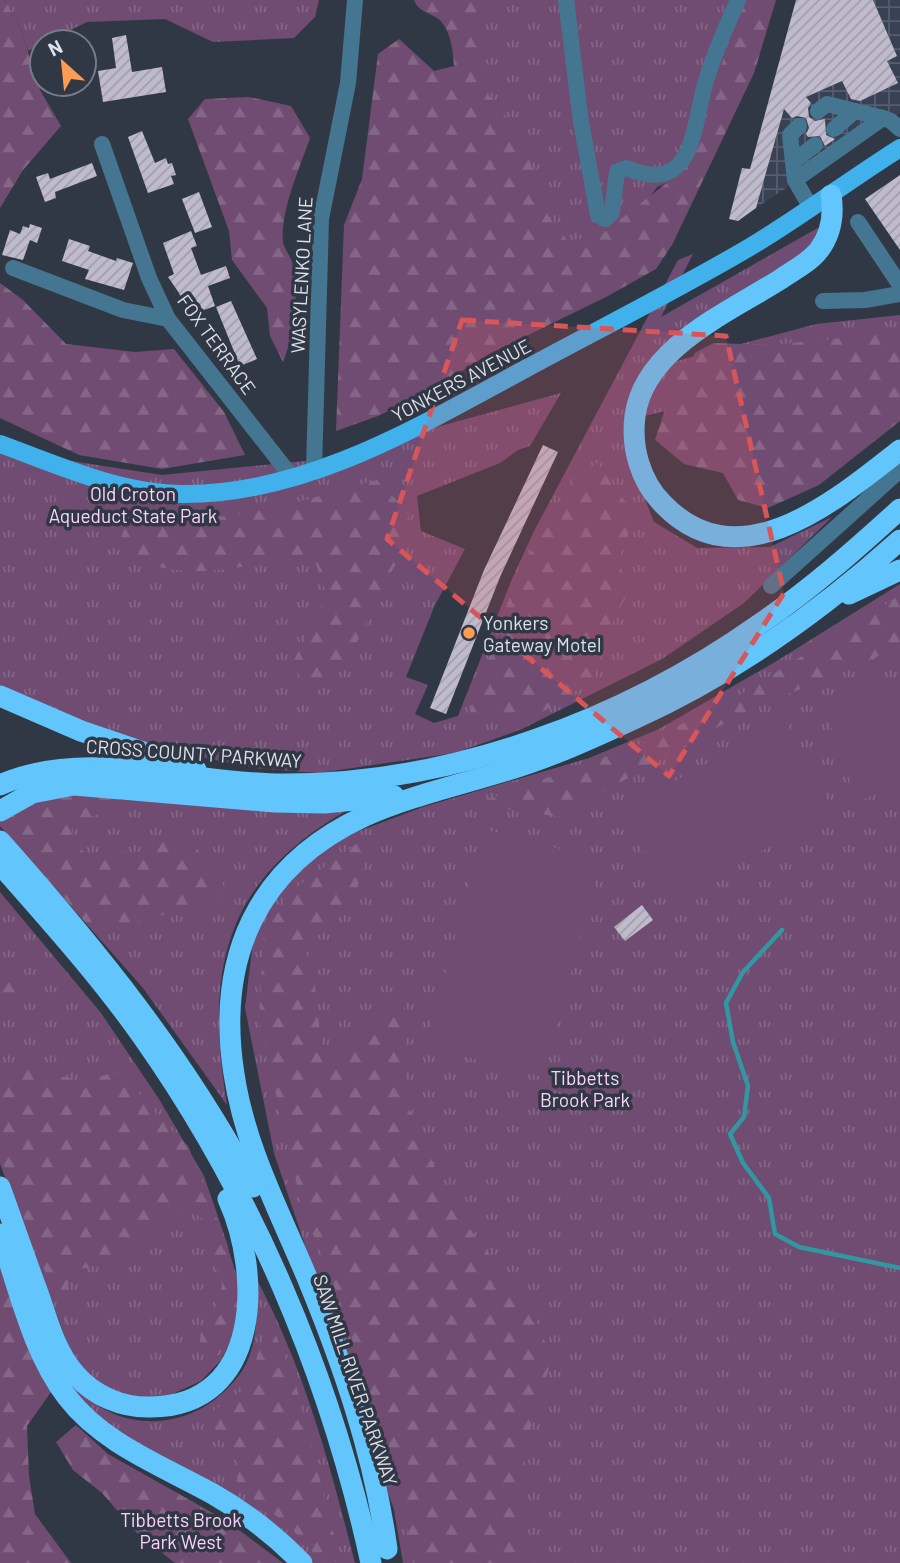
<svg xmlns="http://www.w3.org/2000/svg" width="900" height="1563" font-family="Barlow,sans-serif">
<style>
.industrial{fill:url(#industrial-grid)}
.grass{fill:url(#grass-tufts)}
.forest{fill:url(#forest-firs)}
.pitch{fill:#704c72}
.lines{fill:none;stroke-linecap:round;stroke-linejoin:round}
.stream{stroke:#3197a1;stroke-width:4.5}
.building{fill:url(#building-hatch)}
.minor{stroke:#457691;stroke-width:16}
.major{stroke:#40b1ea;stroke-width:18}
.highway{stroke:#62c6fc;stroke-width:21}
.marked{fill:#d85659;fill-opacity:0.2;stroke:#d85659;stroke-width:5;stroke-dasharray:14 9;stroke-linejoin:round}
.poi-dot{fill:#fc9d53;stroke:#313845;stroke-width:2.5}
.labels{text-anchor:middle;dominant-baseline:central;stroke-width:7;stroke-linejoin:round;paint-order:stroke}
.street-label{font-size:19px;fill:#dee2eb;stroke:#313845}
.park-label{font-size:19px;fill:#fdd3fe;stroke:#313845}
.poi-label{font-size:19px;fill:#dee2eb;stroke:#313845;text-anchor:start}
</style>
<defs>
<pattern id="industrial-grid" width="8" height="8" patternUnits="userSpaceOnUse" patternTransform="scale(1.75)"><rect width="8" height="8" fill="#394255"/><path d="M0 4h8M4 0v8" fill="none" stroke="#555d6e"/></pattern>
<pattern id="grass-tufts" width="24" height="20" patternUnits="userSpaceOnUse" patternTransform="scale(1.75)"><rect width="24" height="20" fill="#704c72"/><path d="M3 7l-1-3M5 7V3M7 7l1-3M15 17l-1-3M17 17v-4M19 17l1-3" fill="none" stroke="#846686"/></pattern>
<pattern id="forest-firs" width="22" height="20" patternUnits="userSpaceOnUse" patternTransform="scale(1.75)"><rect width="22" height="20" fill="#704c72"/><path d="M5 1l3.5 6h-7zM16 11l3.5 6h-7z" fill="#846686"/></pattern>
<pattern id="building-hatch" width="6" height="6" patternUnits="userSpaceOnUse" patternTransform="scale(1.75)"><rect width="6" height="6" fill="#bfbbcd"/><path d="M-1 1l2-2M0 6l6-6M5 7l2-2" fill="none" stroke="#a09dab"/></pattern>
</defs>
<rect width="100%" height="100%" fill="#313845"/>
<polygon class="industrial" points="873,0 900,0 900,113 756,208 777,133 778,118 793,103 897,56"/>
<g class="grass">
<polygon points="5,0 319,0 315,17 294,38 213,42 165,19 87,22 28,51 21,29"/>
<polygon points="461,0 753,0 695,171 657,187 610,252 521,268"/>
<polygon points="823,225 819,242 651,368 816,324 900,315 900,379 736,394 628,420 629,459 654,522 697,548 770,547 832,517 744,603 662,659 520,730 455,753 318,773 253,768 158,748 53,715 0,688 0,450 162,475 316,460 561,393 530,446 518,450 500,463 417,496 421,531 465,549 434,607 406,677 428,685 415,714 434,723 458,716 512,579 534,531 678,260 693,254 661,317"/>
<polygon points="900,584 900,1563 403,1563 394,1510 274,1153 245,1008 256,916 305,860 338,839 423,807 589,758 659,729 775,662"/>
<path d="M 40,797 L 351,808 C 223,880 205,968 227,1105 L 143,988 L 0,826 L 0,818 Z"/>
<polygon points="0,892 101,1013 159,1099 204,1176 228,1246 238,1327 221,1360 201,1381 168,1396 140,1400 103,1390 76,1366 0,1164"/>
<path d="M 257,1280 C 305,1370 330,1465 355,1563 L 308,1563 L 133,1445 L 70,1391 L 75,1386 C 123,1439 199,1430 240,1374 C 259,1348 257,1310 257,1280 Z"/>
</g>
<g class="forest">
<polygon points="0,0 5,0 21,29 40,90 61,126 23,170 0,208"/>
<path d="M 414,0 L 477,0 L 478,47 L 489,96 L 520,133 L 549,218 L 567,240 L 597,238 L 688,166 L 743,0 L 776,0 L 754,73 L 672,245 L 656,269 L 606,297 L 491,353 L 427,392 L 378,416 L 336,431 L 344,225 L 362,179 L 378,54 L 399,39 L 434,71 L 454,66 C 453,51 451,33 441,21 C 432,13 418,12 414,0 Z"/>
<path d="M 249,97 L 291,106 L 310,138 C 300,167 280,211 283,242 C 284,249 290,255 292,262 C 300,290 294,336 283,362 L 270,336 L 267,308 L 232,260 L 229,231 L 188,119 L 205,99 Z"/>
<polygon points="0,283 23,300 66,344 135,352 174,349 224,412 245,455 162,469 79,455 0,418"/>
<polygon points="891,333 900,334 900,421 819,485 768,508 738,500 723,473 684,464 655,440 673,384 696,352 714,343 772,345"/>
<polygon points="597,463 635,515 618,563 631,588 614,618 607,646 592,681 544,711 500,722 489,712 469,714 518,574 573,480"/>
<path d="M 377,480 L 407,511 L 414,537 C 403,554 391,570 382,588 C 359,629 358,669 307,689 L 292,664 L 327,596 L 312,553 C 248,564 174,591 117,546 L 129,519 L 193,521 L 276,508 Z"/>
<polygon points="900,595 900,647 741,714 559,817 475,804 646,742 738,696"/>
<path d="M 111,793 L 126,804 L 72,824 L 72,840 L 88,856 L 106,851 L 136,853 L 162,841 L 193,840 L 206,866 L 226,888 L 212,906 L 170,913 L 95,933 L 0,826 C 32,799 71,794 111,793 Z"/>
<polygon points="372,833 353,904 303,940 315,985 324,1073 372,1019 404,1000 406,1102 452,1206 532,1311 552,1358 526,1443 519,1563 413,1563 407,1528 343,1308 302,1207 259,1020 264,932 294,889"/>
<polygon points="0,966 20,990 0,1000"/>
<path d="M 0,1061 L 84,1082 L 111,1073 L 130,1076 L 142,1100 L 188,1146 L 226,1242 L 238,1280 L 238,1327 L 219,1355 L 199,1355 L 201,1330 L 216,1306 L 222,1285 L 206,1221 L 187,1208 C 163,1218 160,1230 142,1246 C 124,1261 91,1267 69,1271 L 66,1325 L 0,1156 Z"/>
<polygon points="0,1268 28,1344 51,1392 27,1426 29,1476 35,1514 71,1563 0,1563"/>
<path d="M 269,1318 L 296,1385 L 334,1535 L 336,1561 L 320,1561 C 296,1529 270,1509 236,1488 L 239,1461 L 215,1432 L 214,1410 L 248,1386 Z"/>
<polygon points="76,1425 108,1454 227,1521 283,1563 175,1563 137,1533 102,1493 73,1470 56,1442"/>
</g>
<g class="pitch">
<polygon points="900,677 900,786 857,801 823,704"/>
<polygon points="786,722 834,812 669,901 620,810"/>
<polygon points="484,829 601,860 543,1077 426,1046"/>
</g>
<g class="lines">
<polyline class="stream" points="782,930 743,972 726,1003 733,1042 748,1086 744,1117 730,1134 743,1163 769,1198 775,1234 799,1247 900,1268"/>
</g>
<g class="building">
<polygon points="796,0 873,0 897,56 887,61 898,83 860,101 851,99 842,81 806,97 811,103 808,108 809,117 815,121 825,119 826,135 835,139 825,146 820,136 808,137 806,134 809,128 806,118 797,116 792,118 784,109 756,208 738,221 729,219 742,168 750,169"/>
<polygon points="126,35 132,72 162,67 166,92 103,102 98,71 116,68 112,38"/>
<polygon points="142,131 155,163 166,158 168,164 172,163 176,175 171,176 174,184 148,193 128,137"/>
<polygon points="92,163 97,176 55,192 56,198 45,202 36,177 48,173 50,179"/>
<polygon points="900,175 900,250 865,199"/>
<polygon points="199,192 212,227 195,233 182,199"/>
<polygon points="30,224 42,228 37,243 30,240 23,260 2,255 10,230 20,234 23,226 29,228"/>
<polygon points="191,231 197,246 191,248 201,275 226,266 230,278 208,286 215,306 188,316 179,293 168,277 174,274 163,243"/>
<polygon points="69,239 90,246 88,251 116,261 117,258 133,263 124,290 85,279 89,270 62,261"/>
<polygon points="231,301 257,359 240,366 216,307"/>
<polygon points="543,445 558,452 500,577 446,714 430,708 484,570"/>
<polygon points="642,905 653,920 625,941 614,927"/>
</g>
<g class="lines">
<g class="minor">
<path d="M 566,0 L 581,122 L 598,215 L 605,219 L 612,212 L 617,172 L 626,168 C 696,197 692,126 706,81 C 714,53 726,27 738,0"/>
<polyline points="818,111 827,104 883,118"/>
<polyline points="799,126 790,135 795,180 811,208"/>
<polyline points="834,129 855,111"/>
<polyline points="102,144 149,278 168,319 291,476"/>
<polyline points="794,161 815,145"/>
<polyline points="795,180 883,118 891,121 900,129"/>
<polyline points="858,222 900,285"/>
<polyline points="13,268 123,310 168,319"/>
<polyline points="823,301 865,300 900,294"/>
<polyline points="314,470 321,219 348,83 355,0"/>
<polyline points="771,586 900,470"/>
</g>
<path class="major" d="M 0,444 C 58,465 120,494 183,494 C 307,495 421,425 527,368 C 601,328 677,290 750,247 C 802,216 849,180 900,148"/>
<g class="highway">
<path d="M 831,195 C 834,214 831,234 819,250 C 810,262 794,270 781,279 C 729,312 644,348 635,416 C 631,447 640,481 663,504 C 739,583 835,501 900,450"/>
<polyline points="849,594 900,570"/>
<polyline points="0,696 81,731 196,770"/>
<path d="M 0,785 C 85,747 191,784 282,784 C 451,785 624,720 761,623 C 811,589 856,549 900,509"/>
<polyline points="0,811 32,793 74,785 275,802 324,803 394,796"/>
<path d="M 0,841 C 96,949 185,1059 253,1187"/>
<path d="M 0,864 C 49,920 99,975 142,1036 C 253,1193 330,1375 371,1563"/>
<path d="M 0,1187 C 13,1223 25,1258 38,1293 C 48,1321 55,1351 75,1374 C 94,1396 122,1408 151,1407 C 262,1406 262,1274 228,1199"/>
<path d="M 0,1234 C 19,1288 32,1351 67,1397 C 103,1444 163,1466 213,1494 C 246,1513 275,1535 302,1563"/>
<path d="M 387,1549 C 374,1454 343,1364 306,1275 C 278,1208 245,1147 234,1074 C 216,959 256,866 365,816 C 410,796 460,785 508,770 C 551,757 593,738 634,719 C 731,675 820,612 900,540"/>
</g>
</g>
<path class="marked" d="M 462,320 L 726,336 L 784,593 L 669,776 L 387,539 Z"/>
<circle class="poi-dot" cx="469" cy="633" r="7"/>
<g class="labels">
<g class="street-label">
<text transform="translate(301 275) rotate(-87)">WASYLENKO LANE</text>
<text transform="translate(217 344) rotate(54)">FOX TERRACE</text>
<text transform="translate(461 380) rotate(-28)">YONKERS AVENUE</text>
<text transform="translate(194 753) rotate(4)">CROSS COUNTY PARKWAY</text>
<text transform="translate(356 1380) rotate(71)">SAW MILL RIVER PARKWAY</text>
</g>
<g class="park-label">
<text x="133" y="493">Old Croton<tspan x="133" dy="22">Aqueduct State Park</tspan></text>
<text x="585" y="1077">Tibbetts<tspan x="585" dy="22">Brook Park</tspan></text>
<text x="181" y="1519">Tibbetts Brook<tspan x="181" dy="22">Park West</tspan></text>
</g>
<g class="poi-label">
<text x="483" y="622">Yonkers<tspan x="483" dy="22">Gateway Motel</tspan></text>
</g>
</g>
<g transform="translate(63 63) rotate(333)"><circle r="33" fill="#313845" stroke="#767c87" stroke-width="2"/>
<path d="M0-5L12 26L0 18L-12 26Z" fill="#fc9d53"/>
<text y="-10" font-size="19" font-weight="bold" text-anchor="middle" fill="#dee2eb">N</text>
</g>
</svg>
